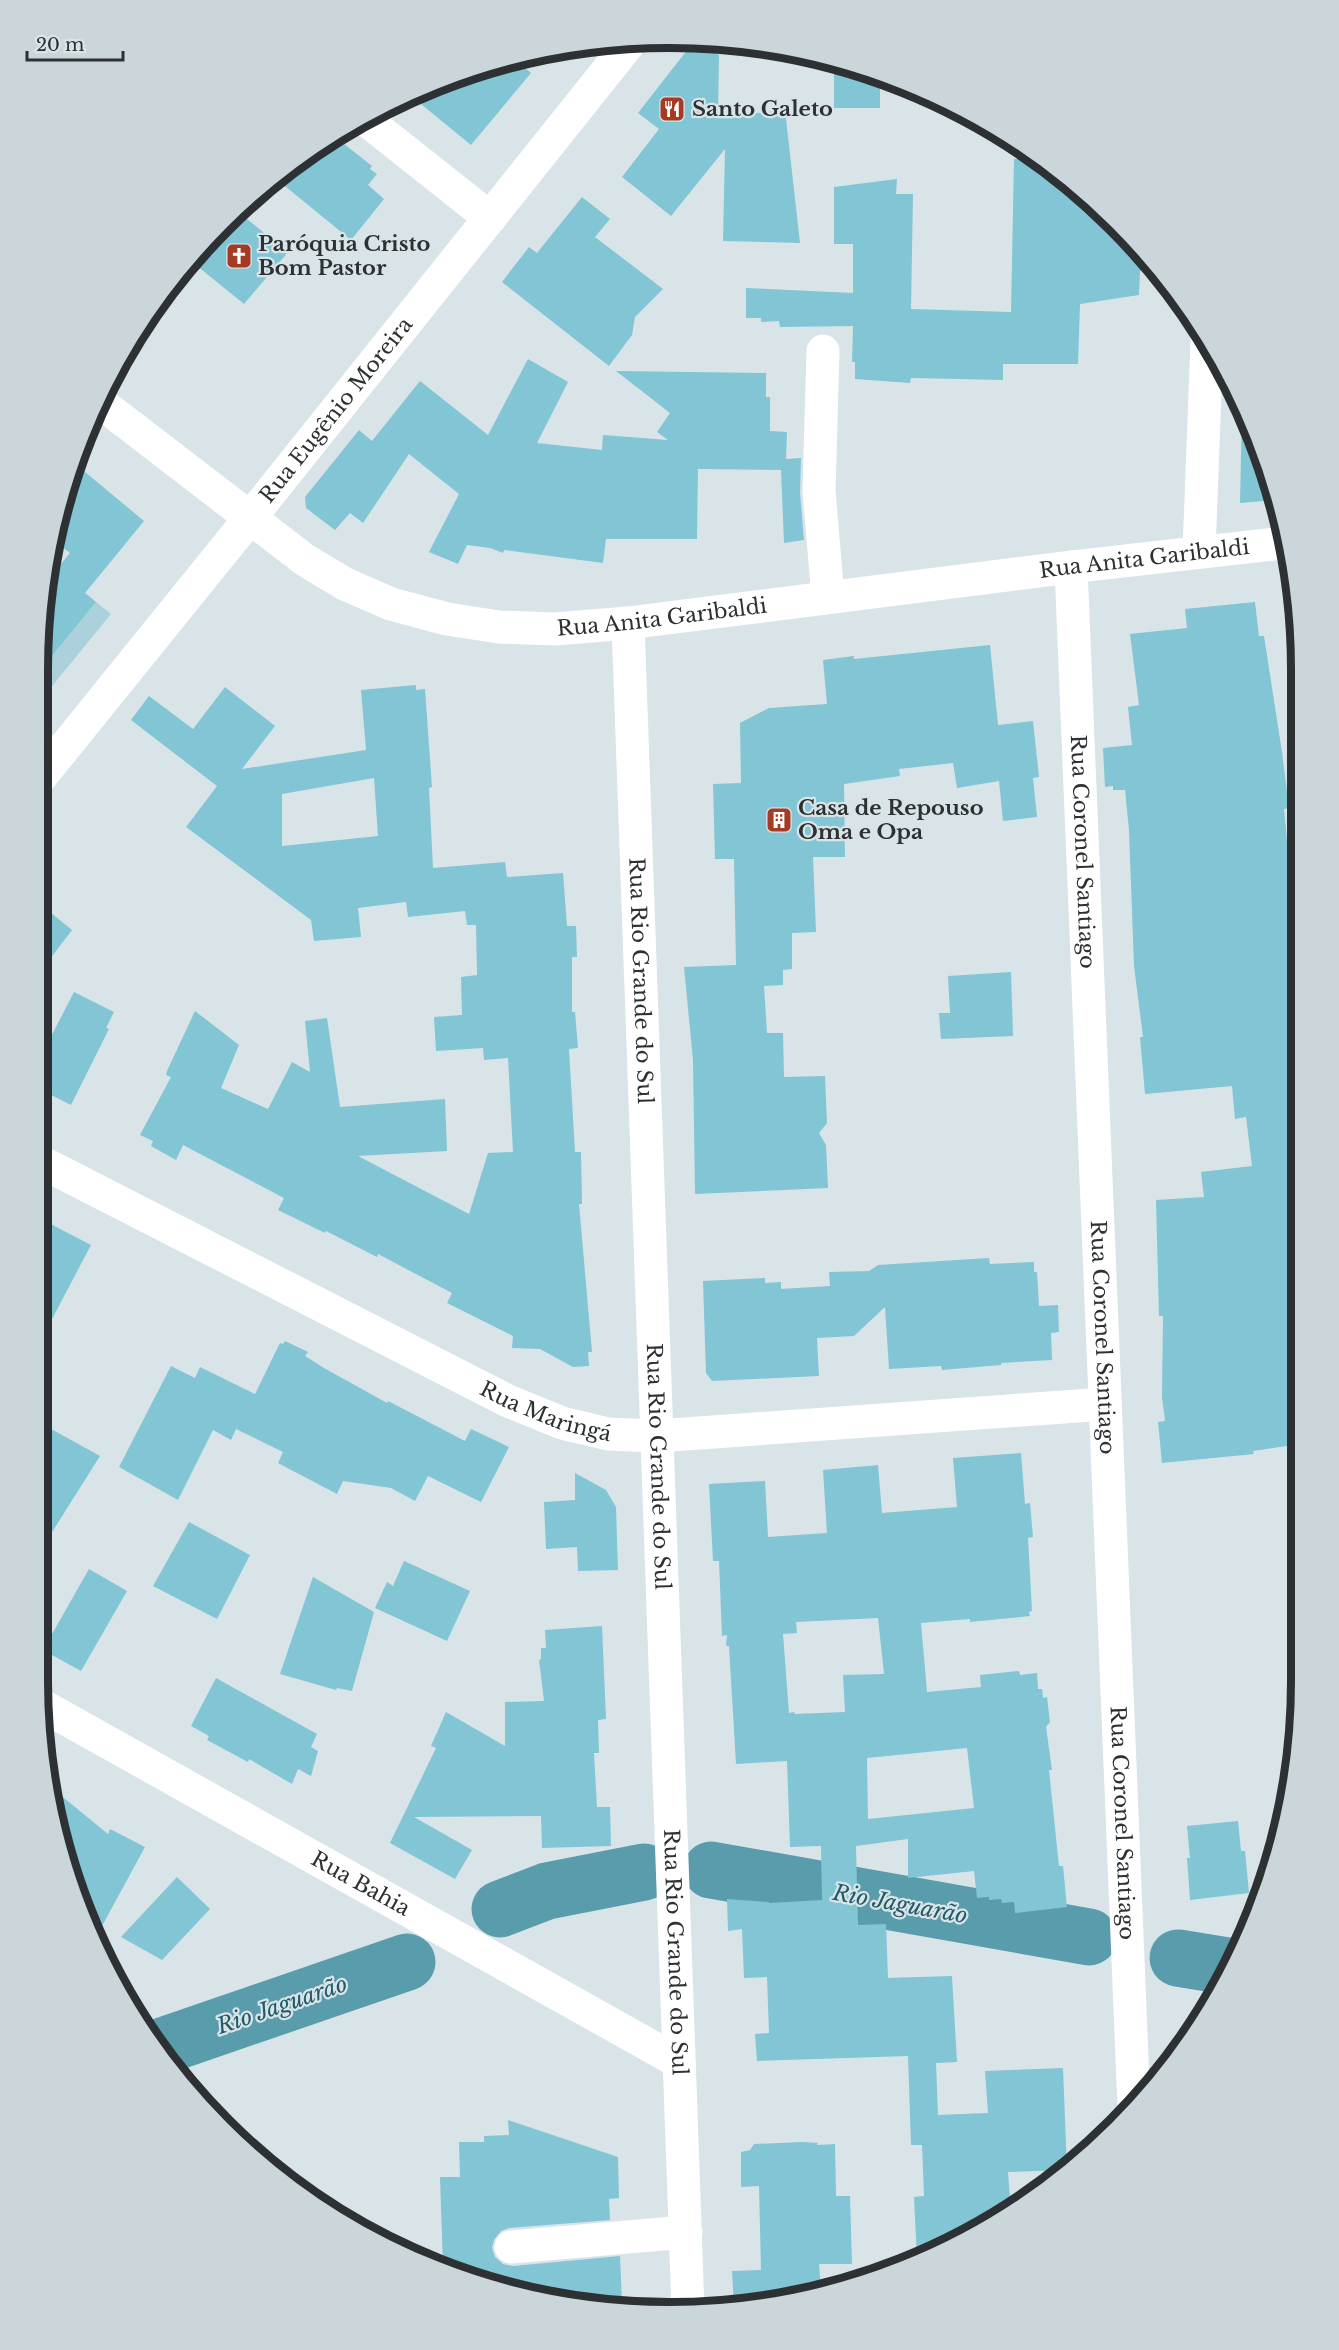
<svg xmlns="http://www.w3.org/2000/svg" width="1339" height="2350" font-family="'Libre Baskerville',serif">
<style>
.green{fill:#abd2dc}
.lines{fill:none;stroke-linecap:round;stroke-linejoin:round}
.river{stroke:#599cab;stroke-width:57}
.building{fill:#82c5d5;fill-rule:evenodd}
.minor{stroke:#fff;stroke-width:33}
.major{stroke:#fff;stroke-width:33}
.labels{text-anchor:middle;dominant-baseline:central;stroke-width:4.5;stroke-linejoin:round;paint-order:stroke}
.poi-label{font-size:21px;font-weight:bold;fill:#2d3133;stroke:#d8e4e8;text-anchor:start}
.street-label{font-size:21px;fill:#2d3133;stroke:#d8e4e8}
.water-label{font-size:22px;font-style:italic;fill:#225a67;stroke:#d8e4e8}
.rim{fill:none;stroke:#2d3133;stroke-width:8}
</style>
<rect width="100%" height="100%" fill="#d8e4e8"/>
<polygon class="green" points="96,602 111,614 39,702 39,672"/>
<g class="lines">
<g class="river">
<polyline points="711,1870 1089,1937"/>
<polyline points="500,1909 547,1891 644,1872"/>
<polyline points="1178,1958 1227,1966"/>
<polyline points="157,2048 407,1962"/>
</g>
</g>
<g class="building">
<polygon points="695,40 700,41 719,55 718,117 785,110 800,243 723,241 725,149 671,216 622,177 659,129 638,113"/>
<polygon points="514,59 531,73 471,145 410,95 427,86"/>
<polygon points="834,71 865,71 880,76 880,108 834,108"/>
<polygon points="334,136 372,166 370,169 377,174 368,185 384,199 351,240 280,182 294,164 318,144"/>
<polygon points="1037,158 1117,223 1153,270 1140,271 1139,295 1080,304 1078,364 1003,364 1003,380 911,378 910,383 855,379 855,362 852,362 853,326 780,327 779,321 761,322 761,318 746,318 746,288 853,293 853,244 834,244 834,187 897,179 896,194 913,194 911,309 1011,312 1014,159"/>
<polygon points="582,197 610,219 595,237 663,289 635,317 632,335 609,366 502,282 529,247 537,253"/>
<polygon points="237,211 288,252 244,304 191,261 222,223"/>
<polygon points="528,359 568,382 537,443 602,450 603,435 668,440 657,432 670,413 616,371 766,373 766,397 770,397 770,431 787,432 786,459 801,458 800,493 804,540 784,543 781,470 698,469 697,539 606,539 603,563 504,550 503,553 490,548 467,545 458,564 429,552 459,494 409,454 363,523 350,513 335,530 306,508 305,497 359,430 372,441 420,381 488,435"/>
<polygon points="1242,410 1268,467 1275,500 1240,503"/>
<polygon points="73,462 144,521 85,593 96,602 39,672 39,628 48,580 70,553 56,542"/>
<polygon points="1255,602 1259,636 1264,636 1282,752 1289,808 1284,809 1290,873 1300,941 1300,1444 1253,1451 1254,1454 1162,1463 1158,1422 1165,1421 1162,1397 1163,1316 1159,1316 1156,1200 1204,1197 1201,1172 1252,1166 1246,1117 1235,1119 1232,1086 1145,1094 1140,1037 1143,1037 1134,966 1129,830 1125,790 1113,790 1113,786 1105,787 1103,748 1132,745 1128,707 1139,705 1130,634 1187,628 1185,609"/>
<polygon points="990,645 998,725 1033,721 1039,777 1033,778 1037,817 1003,821 999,781 957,788 953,763 899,769 900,776 844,784 845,857 813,857 816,932 792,933 792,969 783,970 783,985 764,986 767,1033 783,1033 784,1077 825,1076 827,1123 819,1133 826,1145 828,1188 695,1194 693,1060 684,967 736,965 734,859 715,859 713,784 741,783 740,723 769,708 827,704 823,660 854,656 854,659"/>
<path d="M 416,685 L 416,690 L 425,689 L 432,787 L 429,788 L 433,868 L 505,862 L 507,877 L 563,873 L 567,926 L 576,926 L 577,957 L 572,957 L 572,1012 L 575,1012 L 578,1048 L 569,1049 L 575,1152 L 581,1152 L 582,1204 L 579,1204 L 592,1352 L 588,1352 L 589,1366 L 573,1367 L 540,1349 L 512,1348 L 513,1336 L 447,1303 L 452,1293 L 378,1254 L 377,1257 L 326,1231 L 325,1233 L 278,1210 L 284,1198 L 183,1145 L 176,1160 L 151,1146 L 153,1141 L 140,1135 L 171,1077 L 166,1075 L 167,1071 L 195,1011 L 239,1045 L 221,1088 L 268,1109 L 292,1062 L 310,1072 L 305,1021 L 327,1018 L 340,1107 L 445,1099 L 447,1151 L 358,1156 L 469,1214 L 488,1153 L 513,1152 L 508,1058 L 484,1060 L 483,1048 L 436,1051 L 434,1017 L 462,1015 L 461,977 L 477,975 L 476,925 L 467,925 L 465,911 L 408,917 L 406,902 L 358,908 L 361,937 L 314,941 L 311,920 L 186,827 L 217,786 L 131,720 L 149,696 L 193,729 L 225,687 L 275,726 L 242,769 L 366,750 L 361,690 ZM 374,778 L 378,836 L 282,846 L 282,794 Z"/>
<polygon points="40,904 72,930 40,972"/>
<polygon points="1011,972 1013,1036 941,1039 939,1013 950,1013 948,976"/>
<polygon points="74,992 114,1012 106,1028 109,1029 71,1105 47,1093 50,1088 41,1083 40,1058"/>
<polygon points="41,1219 91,1245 41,1340"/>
<polygon points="989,1258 990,1264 1034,1262 1034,1272 1037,1272 1039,1306 1058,1305 1059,1332 1051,1333 1052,1360 1001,1363 1001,1365 942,1370 941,1366 889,1369 885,1307 854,1336 817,1338 819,1376 712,1381 706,1373 703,1281 765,1278 765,1283 781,1282 781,1289 830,1286 829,1272 869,1271 878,1265"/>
<polygon points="285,1341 308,1352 305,1356 324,1368 387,1403 388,1401 465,1441 471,1429 509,1447 481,1502 428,1476 415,1501 391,1488 343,1481 337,1494 278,1463 283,1452 236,1429 231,1440 213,1430 178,1500 119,1467 171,1366 195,1378 200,1367 255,1394 280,1343 283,1344"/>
<polygon points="42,1424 100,1456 42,1548"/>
<path d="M 1021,1453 L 1025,1504 L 1030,1503 L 1033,1537 L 1028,1538 L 1032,1611 L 1029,1612 L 1030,1616 L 970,1622 L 970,1619 L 921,1623 L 927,1692 L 981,1687 L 980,1675 L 1019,1671 L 1020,1675 L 1037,1673 L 1038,1689 L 1042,1689 L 1043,1698 L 1047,1697 L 1050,1722 L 1046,1727 L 1052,1770 L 1049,1770 L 1059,1866 L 1063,1866 L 1067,1907 L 1015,1913 L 1014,1902 L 1002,1903 L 1001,1899 L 989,1900 L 989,1897 L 977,1898 L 974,1871 L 908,1878 L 908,1839 L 856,1846 L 858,1925 L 886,1924 L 888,1978 L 952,1976 L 957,2062 L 936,2063 L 938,2115 L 988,2113 L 985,2071 L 1063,2068 L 1067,2170 L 1008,2172 L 1011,2211 L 985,2228 L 917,2259 L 914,2197 L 924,2196 L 922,2145 L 911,2145 L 908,2056 L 757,2061 L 755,2034 L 769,2033 L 767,1977 L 744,1978 L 742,1929 L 728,1931 L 727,1899 L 769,1902 L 769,1903 L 822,1900 L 821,1846 L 790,1847 L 787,1761 L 736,1764 L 729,1646 L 726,1646 L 727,1635 L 722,1636 L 719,1561 L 713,1561 L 709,1484 L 765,1481 L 768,1537 L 827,1533 L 823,1470 L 878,1465 L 882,1513 L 957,1507 L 953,1458 ZM 878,1618 L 884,1674 L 843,1675 L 845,1712 L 795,1714 L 794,1712 L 789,1713 L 783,1634 L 797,1633 L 796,1622 ZM 967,1748 L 974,1808 L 868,1819 L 867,1758 Z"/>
<polygon points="575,1473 606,1490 616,1507 618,1570 578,1571 577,1547 546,1549 544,1502 575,1500"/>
<polygon points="189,1522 250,1555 217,1619 153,1586"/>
<polygon points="404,1561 470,1591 447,1641 375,1608 387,1582 393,1586"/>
<polygon points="89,1569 127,1591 81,1671 43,1650"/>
<polygon points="313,1577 374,1612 352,1691 337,1688 336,1690 280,1674"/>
<polygon points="602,1626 606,1719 598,1720 599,1753 594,1753 597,1807 610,1807 611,1846 542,1848 541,1816 414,1817 472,1850 455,1879 390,1843 436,1748 431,1746 446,1712 505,1746 505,1702 544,1701 539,1660 541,1659 541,1648 546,1648 545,1630"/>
<polygon points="216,1678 317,1734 311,1747 318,1751 311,1776 298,1769 292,1784 249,1759 248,1762 207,1740 209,1736 191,1726"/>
<polygon points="48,1785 108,1834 110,1829 145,1847 102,1926 84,1916 71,1883"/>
<polygon points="1238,1821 1241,1851 1245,1851 1249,1893 1190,1900 1187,1858 1190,1858 1187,1826"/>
<polygon points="177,1877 210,1909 162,1960 121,1937"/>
<polygon points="508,2120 618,2157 619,2198 609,2199 610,2220 509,2228 501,2231 494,2240 492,2248 495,2257 503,2264 513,2266 620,2256 622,2303 579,2305 506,2291 443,2267 440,2177 460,2177 459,2142 484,2142 484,2136 509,2135"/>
<polygon points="803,2142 818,2143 817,2145 835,2144 836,2196 850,2196 852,2264 819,2264 821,2289 734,2307 732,2271 761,2270 759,2186 741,2187 741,2152 750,2150 754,2144"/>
</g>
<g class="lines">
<g class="minor">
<polyline points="365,119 490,218"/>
<polyline points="823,351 819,491 828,597"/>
<path id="s1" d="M 250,518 L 631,41"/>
<polyline points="1199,552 1207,340"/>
<path id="s2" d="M 41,1162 L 508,1401 L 562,1423 L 608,1434 L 657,1436 L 1105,1404"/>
<path id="s3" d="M 43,1706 L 679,2062"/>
<polyline points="511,2247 686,2232"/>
</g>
<g class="major">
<path id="s4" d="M 102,404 L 305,560 L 345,584 L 391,604 L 447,619 L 499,627 L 555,629 L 628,623 L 1071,567 L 1283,543"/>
<path id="s5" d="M 1071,567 L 1134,2107"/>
<path id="s6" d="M 628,623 L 688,2310"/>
<polyline points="39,779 250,518"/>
</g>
</g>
<defs>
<g id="restaurant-square" transform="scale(1.35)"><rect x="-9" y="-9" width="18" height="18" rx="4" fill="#a43b22" stroke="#d8e4e8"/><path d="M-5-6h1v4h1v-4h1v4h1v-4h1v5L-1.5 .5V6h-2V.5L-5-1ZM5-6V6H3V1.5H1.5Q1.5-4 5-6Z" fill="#fff"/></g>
<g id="church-square" transform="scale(1.35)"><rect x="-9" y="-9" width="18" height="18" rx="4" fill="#a43b22" stroke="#d8e4e8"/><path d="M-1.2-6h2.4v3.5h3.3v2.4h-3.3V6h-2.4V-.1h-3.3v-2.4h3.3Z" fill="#fff"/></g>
<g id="building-square" transform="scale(1.35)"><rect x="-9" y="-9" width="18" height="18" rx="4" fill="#a43b22" stroke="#d8e4e8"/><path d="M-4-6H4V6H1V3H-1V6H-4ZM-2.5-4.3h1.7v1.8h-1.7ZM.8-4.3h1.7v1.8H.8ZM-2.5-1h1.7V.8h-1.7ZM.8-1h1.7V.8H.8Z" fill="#fff"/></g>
</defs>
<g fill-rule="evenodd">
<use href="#restaurant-square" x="672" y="109"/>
<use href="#church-square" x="239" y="256"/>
<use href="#building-square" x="779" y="820"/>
</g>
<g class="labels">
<g class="poi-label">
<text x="692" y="109">Santo Galeto</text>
<text x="258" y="244">Paróquia Cristo<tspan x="258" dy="24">Bom Pastor</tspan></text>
<text x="798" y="808">Casa de Repouso<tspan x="798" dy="24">Oma e Opa</tspan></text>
</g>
<g class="street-label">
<text stroke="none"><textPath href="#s1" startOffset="138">Rua Eugênio Moreira</textPath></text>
<text stroke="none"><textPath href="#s4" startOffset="1113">Rua Anita Garibaldi</textPath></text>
<text stroke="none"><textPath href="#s4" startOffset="627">Rua Anita Garibaldi</textPath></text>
<text stroke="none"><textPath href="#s5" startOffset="285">Rua Coronel Santiago</textPath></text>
<text stroke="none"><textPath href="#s6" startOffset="358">Rua Rio Grande do Sul</textPath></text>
<text stroke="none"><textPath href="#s5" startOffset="771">Rua Coronel Santiago</textPath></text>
<text stroke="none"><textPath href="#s2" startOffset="564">Rua Maringá</textPath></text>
<text stroke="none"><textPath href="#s6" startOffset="844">Rua Rio Grande do Sul</textPath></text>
<text stroke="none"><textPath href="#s5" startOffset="1257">Rua Coronel Santiago</textPath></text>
<text stroke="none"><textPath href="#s3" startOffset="364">Rua Bahia</textPath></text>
<text stroke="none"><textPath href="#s6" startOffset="1330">Rua Rio Grande do Sul</textPath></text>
</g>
<g class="water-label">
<text transform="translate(900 1904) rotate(10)">Rio Jaguarão</text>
<text transform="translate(282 2005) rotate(-19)">Rio Jaguarão</text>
</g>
</g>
<path d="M0 0H1339V2350H0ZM669 48H670A621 621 0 0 1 1291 669V1681A621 621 0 0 1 670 2302H669A621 621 0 0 1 48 1681V669A621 621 0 0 1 669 48Z" fill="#cad6da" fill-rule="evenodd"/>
<path class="rim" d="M669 48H670A621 621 0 0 1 1291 669V1681A621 621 0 0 1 670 2302H669A621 621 0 0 1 48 1681V669A621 621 0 0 1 669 48Z"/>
<path d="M27 51v9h96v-9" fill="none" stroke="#2d3133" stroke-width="3"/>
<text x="36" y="51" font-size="18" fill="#2d3133" stroke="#d8e4e8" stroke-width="4.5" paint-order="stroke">20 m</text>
</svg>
